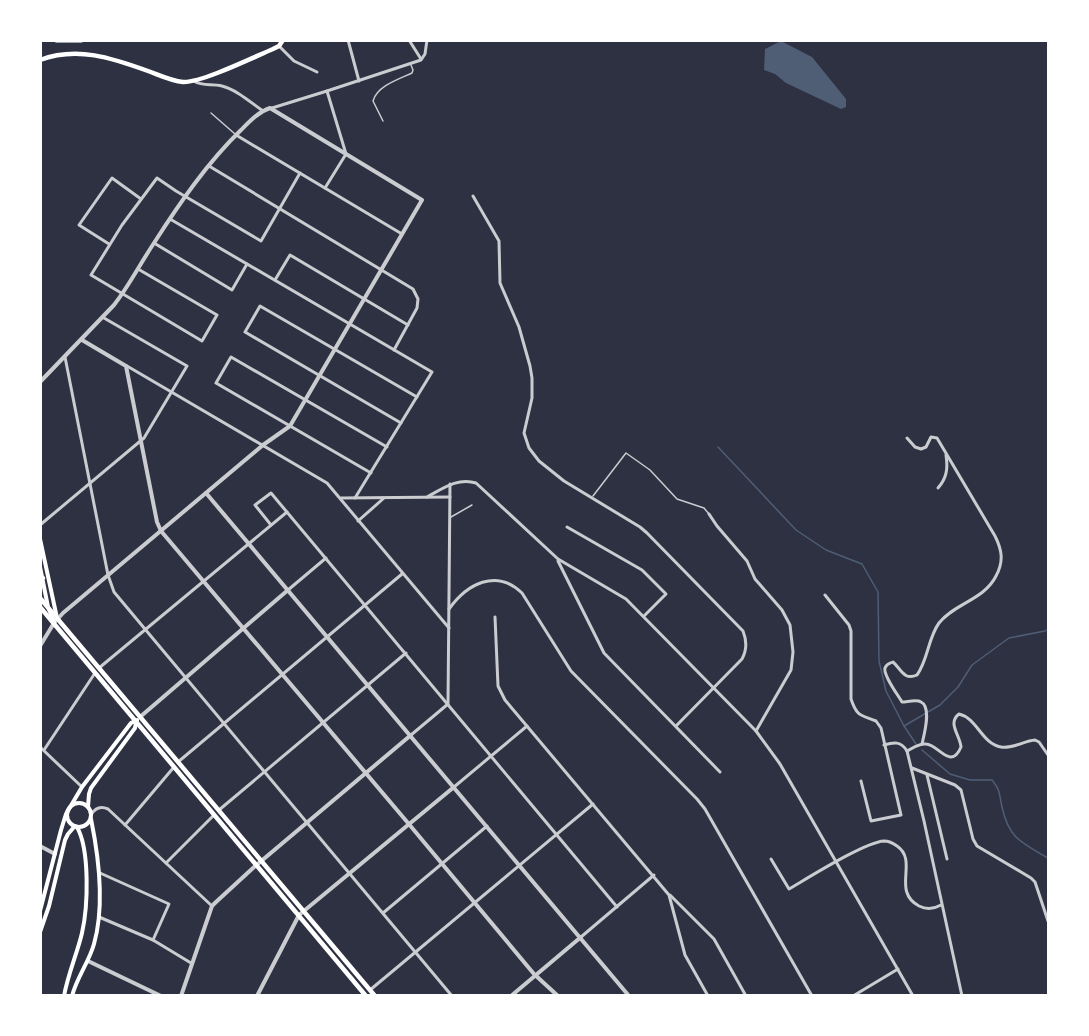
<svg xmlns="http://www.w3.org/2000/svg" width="1089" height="1036" font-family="Poppins,sans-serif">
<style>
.water{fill:#4f5d75}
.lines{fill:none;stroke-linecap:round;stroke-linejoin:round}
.stream{stroke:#4f5d75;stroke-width:1.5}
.service{stroke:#caccd0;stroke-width:1.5}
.minor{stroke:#caccd0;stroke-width:3}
.tertiary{stroke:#caccd0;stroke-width:4}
.secondary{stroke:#fff;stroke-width:4}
.primary{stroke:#fff;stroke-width:4.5}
.trunk{stroke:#fff;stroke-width:4.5}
</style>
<rect width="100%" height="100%" fill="#2d3142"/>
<polygon class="water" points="781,41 812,57 846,99 846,107 841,109 786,83 775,74 764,70 765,49"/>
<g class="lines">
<g class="stream">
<polyline points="718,447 796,530 826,550 862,564 878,592 879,661 886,691 904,726 916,744"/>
<polyline points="904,726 940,705 958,687 972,665 1009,638 1045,631 1048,629"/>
<path d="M 922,750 L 950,774 L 970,780 L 992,780 C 1001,791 999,794 1002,807 C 1009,839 1022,843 1048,858"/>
</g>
<g class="service">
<polyline points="54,40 56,42 81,42 86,40"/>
<polyline points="211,113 235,134"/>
<path d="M 383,121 L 373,101 C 377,86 399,79 412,73 L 413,70 L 411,65"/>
<polyline points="593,496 626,453 650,470 677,499 704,508 709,514"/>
<polyline points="451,517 472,505"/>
</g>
<g class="minor">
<polyline points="348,40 359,81"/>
<polyline points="409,40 421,59"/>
<polyline points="279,46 294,61 317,72"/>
<path d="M 194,81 C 203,87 212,83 222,86 C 237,90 250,102 263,111"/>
<polyline points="272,108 327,91 421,60 425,54 427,40"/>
<polyline points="236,135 402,234"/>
<polyline points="209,166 413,289 418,299 417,308 394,350"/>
<polyline points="325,188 346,154 327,91"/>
<path d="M 473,196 L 499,241 L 500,283 L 519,327 L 530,366 L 532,378 L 532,398 L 524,433 L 529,448 L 539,461 L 564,481 L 640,527 L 647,533 L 743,631 C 747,641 747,650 742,659 L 676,726"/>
<polyline points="170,219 432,372 355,498"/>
<polyline points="154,243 232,290 247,264"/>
<polyline points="109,244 79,225 112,178 141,199"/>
<polyline points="138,269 217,315 202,341 91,275 122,225 157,178 176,191 261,241 300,173"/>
<polyline points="275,280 290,255 408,325"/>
<polyline points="65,357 108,575 114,592 452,996"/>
<polyline points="127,366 327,483 449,628"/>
<polyline points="401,423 245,332 260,306 417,397"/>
<path d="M 907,438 L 915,447 L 921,449 L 926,447 L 931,437 L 937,438 L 995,536 C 1002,550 1004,561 996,576 C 984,600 955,603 939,623 C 928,638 928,660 917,675 C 904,681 901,669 893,662 C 889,664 887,663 885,668 C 883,675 898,695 902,702 C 907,702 917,699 921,702 C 932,707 924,735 922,744"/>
<polyline points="371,473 216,383 231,357 387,447"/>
<path d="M 938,488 C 947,478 948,468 946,455"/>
<path d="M 427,497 C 442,489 458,477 476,483 L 558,559 L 626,599 L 756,731 L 780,764 L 913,996"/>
<polyline points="341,498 450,497"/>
<polyline points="709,514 717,526 747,561 755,579 782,610 790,625 793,652 791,670 756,731"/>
<polyline points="358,521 384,498"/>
<polyline points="40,525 144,438 187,366 104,318"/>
<polyline points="271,525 255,505 271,493 617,907"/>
<polyline points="567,527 642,570 666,594 644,616"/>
<polyline points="558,561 604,653 720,772"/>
<polyline points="288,590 326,558"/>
<path d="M 825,595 L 849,625 L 851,631 L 851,699 C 857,717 861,715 876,721 L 881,728 L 901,815 L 871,821 L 861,781"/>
<path d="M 449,609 C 467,584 496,568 522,593 L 571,671 L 697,799 L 705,809 L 812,996"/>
<polyline points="495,617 498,686 505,700 669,895 685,955 708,996"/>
<polyline points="99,668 287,512"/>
<polyline points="411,735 448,704 450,484"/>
<path d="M 884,745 C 894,742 901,741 907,751 L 924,821 L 962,996"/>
<polyline points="40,747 82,787"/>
<polyline points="44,750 95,673"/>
<path d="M 907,751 C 913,748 919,743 926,744 C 938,744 951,771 961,747 C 960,735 947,723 959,714 C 977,718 982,744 1001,747 C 1012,749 1024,741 1035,740 L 1039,742 L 1048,755"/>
<polyline points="178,762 402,574"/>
<polyline points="912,768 955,785 961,790 973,839 977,846 1031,878 1035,882 1048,921"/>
<polyline points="927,775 947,859"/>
<polyline points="454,787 527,726"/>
<polyline points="219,810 406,653"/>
<path d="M 91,815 C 95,808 101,806 108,809 L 212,906"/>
<polyline points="125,825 174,767"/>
<path d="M 771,859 L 789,889 C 808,878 865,842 884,841 C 889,841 893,843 897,846 C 919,861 891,891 919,906 C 927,910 934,909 941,905"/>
<polyline points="166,863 214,815"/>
<polyline points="100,873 169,904 153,940"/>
<polyline points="670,895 714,939 746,996"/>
<polyline points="383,913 487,826"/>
<polyline points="99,917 153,940 191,963"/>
<polyline points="581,937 654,875"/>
<polyline points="370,990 593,804"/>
<polyline points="853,996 898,969"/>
</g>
<g class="tertiary">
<polyline points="82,340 126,366 157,522 161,531 408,823 534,974 558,996"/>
<path d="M 40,382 L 114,305 C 129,286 140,264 154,243 C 179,204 207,163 241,130 C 249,122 258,112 270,108 L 422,200 L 290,426 L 263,445 L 63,613 L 54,623 L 40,646"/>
<polyline points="206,493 629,996"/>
<polyline points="140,717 288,590"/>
<polyline points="40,846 55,854"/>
<polyline points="88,961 161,996"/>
<polyline points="181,996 212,906 216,902 253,868 411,735"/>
<polyline points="257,996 299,915 454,787"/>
<polyline points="511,996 581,937"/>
</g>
<g class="secondary">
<polyline points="40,539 57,618"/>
<polyline points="40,567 48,607 54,622"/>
<circle cx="79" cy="815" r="12"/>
<polyline points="88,807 89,794 91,788 135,728 136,722"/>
<polyline points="40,911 61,830 66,814 82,787 131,723 137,720"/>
<polyline points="40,932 49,906 65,840 68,834 75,826"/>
<path d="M 64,996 C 68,974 77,954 82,933 C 88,907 90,850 77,827"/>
<path d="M 72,996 C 77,977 89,962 94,944 C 105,905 99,858 91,819"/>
</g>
<g class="primary">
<polyline points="40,581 43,578"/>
<polyline points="40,598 375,996"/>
<polyline points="40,607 366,996"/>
</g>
<path class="trunk" d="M 40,60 C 77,46 112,58 148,71 C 159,75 171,81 183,82 C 201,83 254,57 273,49 L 279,46 L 283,40"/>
</g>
<rect width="1089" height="1036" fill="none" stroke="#ffffff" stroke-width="84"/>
</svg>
